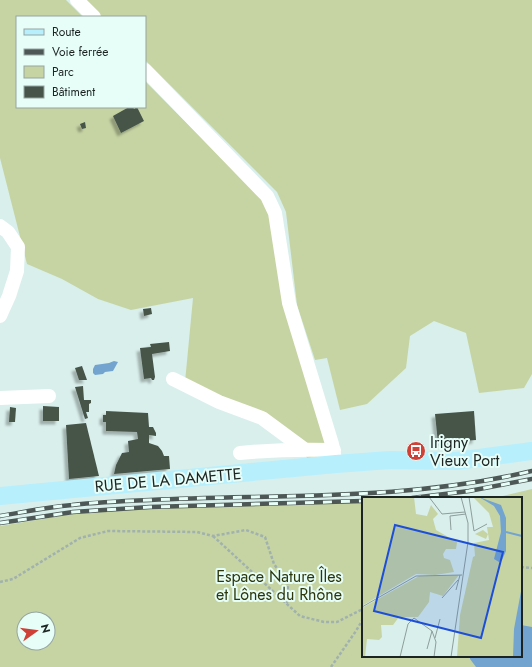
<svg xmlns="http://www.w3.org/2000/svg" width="532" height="667" font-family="Jost,sans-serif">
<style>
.green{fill:#c6d4a3;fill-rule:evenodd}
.water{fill:#73a4cf}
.building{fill:#46544a;filter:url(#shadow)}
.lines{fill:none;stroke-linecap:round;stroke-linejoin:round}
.path{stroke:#a0b1ae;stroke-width:2.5;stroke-dasharray:3 2;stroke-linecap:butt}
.minor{stroke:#fff;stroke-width:14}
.major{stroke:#b7effd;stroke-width:18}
.rail-casing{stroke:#4d5856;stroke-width:4.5}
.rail{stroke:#e6fdf8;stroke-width:3;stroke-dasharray:9;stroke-linecap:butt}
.labels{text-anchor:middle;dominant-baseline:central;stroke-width:4;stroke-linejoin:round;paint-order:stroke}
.poi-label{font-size:16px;fill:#1c2422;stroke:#e6fdf8;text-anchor:start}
.street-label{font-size:16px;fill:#1c2422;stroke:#e6fdf8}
.park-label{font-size:16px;fill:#2c3608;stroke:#e6fdf8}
.inset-river{fill:none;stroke:#73a4cf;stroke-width:2}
.inset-road{fill:none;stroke:#8d9e9b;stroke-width:1}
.view{fill:#1d4ed8;fill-opacity:0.15;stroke:#1d4ed8;stroke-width:2}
.inset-edge{fill:none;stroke:#1c2422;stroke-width:2}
</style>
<defs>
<filter id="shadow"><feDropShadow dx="-3.5" dy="3.5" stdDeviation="1" flood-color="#0004"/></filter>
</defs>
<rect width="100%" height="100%" fill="#d9efeb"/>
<g class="green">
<polygon points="0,0 66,0 83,17 17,17 17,107 145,107 145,81 262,199 271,213 333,455 307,458 301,444 185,382 193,298 131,310 98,299 62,279 27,264 0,158"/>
<polygon points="85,0 532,0 532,374 524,388 479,393 466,333 434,321 410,336 406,368 367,404 340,410 327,358 315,360 297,305 286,212 277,192 145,60 145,17 102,17"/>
<path d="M 532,489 L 532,667 L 0,667 L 0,526 L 103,509 L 363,501 L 363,656 L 521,656 L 521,498 L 494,498 ZM 24,619 L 48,619 L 48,643 L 24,643 Z"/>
</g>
<g class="water">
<polygon points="114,361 118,362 113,371 105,372 103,374 95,375 93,373 93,369 95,365 109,363"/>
<polygon points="521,625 532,627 532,667 476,667 470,659 470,656 521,656"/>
</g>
<g class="building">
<polygon points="129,107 133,107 134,109 137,107 144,121 121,133 113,116"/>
<polygon points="85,122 86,128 82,129 80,124"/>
<polygon points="151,308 152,314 144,316 143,309"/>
<polygon points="169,342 170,351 152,354 155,377 154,380 152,380 151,378 144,379 140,348 151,347 150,344"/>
<polygon points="82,366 87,380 79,380 75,368"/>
<polygon points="83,386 84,400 91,400 91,403 89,404 89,412 86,412 88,418 85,419 75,387"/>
<polygon points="43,406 59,407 59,421 43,421"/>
<polygon points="10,407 16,408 15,422 9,422"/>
<polygon points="106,411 148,413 149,427 153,427 156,433 156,436 149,435 149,443 158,446 162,451 164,456 169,456 170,469 114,474 116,465 122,453 129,452 128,441 138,439 137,432 106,431 106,422 103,422 103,415 106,415"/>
<polygon points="474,411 476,440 438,443 435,414"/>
<polygon points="86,423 99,476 69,479 66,425"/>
</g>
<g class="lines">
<g class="path">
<polyline points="213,536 300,616 324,622 337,622 363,609"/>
<polyline points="521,567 532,568"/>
<polyline points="0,582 13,579 80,538 108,531 197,532 213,536 246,530 265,537 274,564 288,584 287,603"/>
<polyline points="331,667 356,631 363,619"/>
</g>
<g class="minor">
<polyline points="77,0 94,17"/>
<polyline points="145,70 267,196 275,213 289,303 332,444 336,464"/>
<polyline points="0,226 8,232 18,247 17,271 9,296 0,316"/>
<polyline points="173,379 219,402 262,418 304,449"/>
<polyline points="0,398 49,396"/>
<path d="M 240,453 C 271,450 302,449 334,450"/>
</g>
<polyline class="major" points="0,496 336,464 390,460 456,461 532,451"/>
<g class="rail-casing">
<g id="rail">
<polyline points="412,498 469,491 532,479"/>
<path d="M 0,516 C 24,512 48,507 72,505 C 98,502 124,501 150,500 C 278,494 407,501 532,471"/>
<polyline points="0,523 73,512 150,507 363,501"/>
</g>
</g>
<use href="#rail" class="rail"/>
</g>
<defs>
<g id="bus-disc" transform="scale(1)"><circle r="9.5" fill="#cf4137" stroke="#e6fdf8"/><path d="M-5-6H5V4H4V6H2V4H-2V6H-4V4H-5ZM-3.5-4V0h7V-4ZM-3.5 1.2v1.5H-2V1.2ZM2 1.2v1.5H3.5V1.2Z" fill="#fff"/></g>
</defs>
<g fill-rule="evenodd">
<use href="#bus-disc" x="416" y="451"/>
</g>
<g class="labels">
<g class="poi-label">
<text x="430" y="442">Irigny<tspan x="430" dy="18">Vieux Port</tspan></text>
</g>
<g class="street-label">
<text transform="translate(168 480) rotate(-5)">RUE DE LA DAMETTE</text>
</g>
<g class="park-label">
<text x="279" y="576">Espace Nature Îles<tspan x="279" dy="18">et Lônes du Rhône</tspan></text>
</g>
</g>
<g transform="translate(362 497)">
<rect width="160" height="160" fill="#d9efeb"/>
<path d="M 0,0 L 52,0 L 54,17 L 65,19 L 69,8 L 76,17 L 71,22 L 74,33 L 95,45 L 94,52 L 84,52 L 81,57 L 82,61 L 88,63 L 92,75 L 73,78 L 54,77 L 0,109 ZM 111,0 L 160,0 L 160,160 L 95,160 L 98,118 L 111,60 L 113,59 L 112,46 L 127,43 L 125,30 L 131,30 L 127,16 ZM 121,33 L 126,37 L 124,42 L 113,37 ZM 97,78 L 81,99 L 68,95 L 67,105 L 56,120 L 37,120 L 31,128 L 19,128 L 20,140 L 17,143 L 5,142 L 3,160 L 0,160 L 0,111 L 57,79 Z" fill="#c6d4a3"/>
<path d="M 117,0 L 139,8 L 144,21 L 144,54 L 140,63 L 137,65 L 132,62 L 139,35 L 138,19 L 132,9 ZM 160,89 L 160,160 L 151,160 L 152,132 Z" fill="#73a4cf"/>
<path class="inset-river" d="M 144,35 L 160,39"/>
<path class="inset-road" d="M 67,0 L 80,17 L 103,15M 107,0 L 112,34 L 125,27M 89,33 L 88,19 L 104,17M 94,93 L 98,78M 80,101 L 96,83M 0,110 L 54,79 L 100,78M 73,141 L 78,122M 65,152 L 70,134M 38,160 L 46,127 L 52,121 L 70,134 L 74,145 L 72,160M 89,160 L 106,45 L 106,26 L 99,0"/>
<path class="view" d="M 33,28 L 141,55 L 119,141 L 12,114 Z"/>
<rect width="160" height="160" class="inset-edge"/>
</g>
<rect x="16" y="16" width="130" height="92" fill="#e6fdf8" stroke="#95a6a2"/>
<rect x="24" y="29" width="20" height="6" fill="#b7effd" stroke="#95a6a2"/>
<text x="52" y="36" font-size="12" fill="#1c2422">Route</text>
<rect x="24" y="49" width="20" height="6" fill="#4d5856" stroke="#95a6a2"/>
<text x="52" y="56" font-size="12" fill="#1c2422">Voie ferrée</text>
<rect x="24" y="66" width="20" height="12" fill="#c6d4a3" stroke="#95a6a2"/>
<text x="52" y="76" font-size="12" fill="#1c2422">Parc</text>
<rect x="24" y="86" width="20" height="12" fill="#46544a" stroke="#95a6a2"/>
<text x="52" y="96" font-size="12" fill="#1c2422">Bâtiment</text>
<g transform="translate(36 631) rotate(76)"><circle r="19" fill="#e6fdf8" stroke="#95a6a2"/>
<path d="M0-3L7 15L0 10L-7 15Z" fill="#cf4137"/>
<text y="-6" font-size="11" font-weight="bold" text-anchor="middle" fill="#1c2422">N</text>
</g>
</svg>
